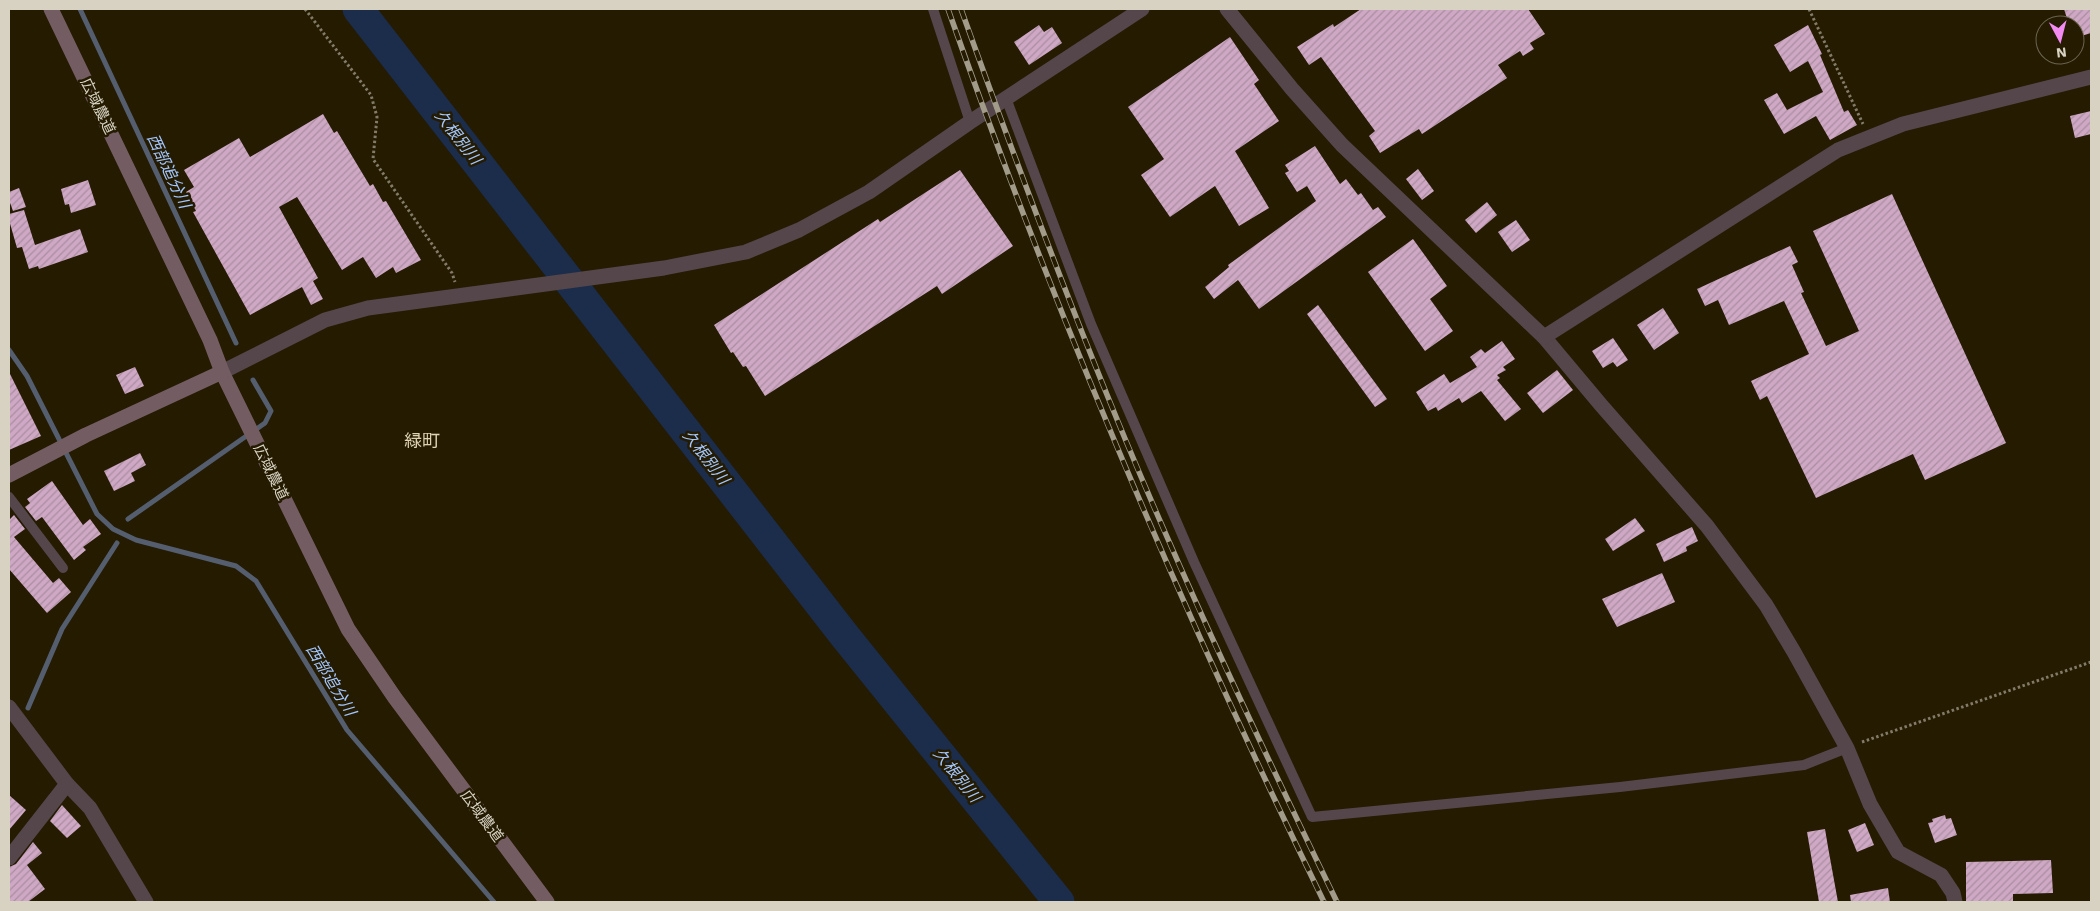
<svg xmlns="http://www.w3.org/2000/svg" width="2100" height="911" font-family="'Work Sans','Noto Sans JP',sans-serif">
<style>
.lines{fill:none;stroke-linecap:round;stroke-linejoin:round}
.stream{stroke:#545e6e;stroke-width:5}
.river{stroke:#1b2d4a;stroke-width:31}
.building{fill:url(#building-hatch)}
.path{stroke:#837b67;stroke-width:3;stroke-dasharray:2.5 2.5;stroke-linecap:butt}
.lane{stroke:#54464a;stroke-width:10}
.street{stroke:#54464a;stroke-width:15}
.secondary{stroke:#735d63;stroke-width:15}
.rail-casing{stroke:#a29b89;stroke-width:5.5}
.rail{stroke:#241b01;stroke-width:4;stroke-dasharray:11;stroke-linecap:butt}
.labels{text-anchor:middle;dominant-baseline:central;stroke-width:5;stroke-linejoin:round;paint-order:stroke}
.street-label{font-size:15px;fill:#d8d2c3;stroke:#241b01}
.water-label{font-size:16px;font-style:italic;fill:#a3c6ff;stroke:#241b01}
.quarter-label{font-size:18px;fill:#dfd2b3;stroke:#241b01}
</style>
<defs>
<pattern id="building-hatch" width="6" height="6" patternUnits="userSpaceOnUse" patternTransform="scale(1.25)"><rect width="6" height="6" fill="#cea8c4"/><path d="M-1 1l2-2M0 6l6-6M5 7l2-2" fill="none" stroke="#ab8ea2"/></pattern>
</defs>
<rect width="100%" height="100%" fill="#241b01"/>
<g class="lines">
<g class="stream">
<polyline points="80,9 236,343"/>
<polyline points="9,350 27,376 97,514 113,529 136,540 236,566 256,581 347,730 494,902"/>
<polyline points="128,519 265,423 271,411 253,380"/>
<polyline points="28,708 62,629 117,543"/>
</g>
<polyline class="river" points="358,9 844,635 1059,902"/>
</g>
<g class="building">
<polygon points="1361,9 1528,9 1545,34 1530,43 1534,49 1523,56 1520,51 1498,65 1507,78 1422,134 1419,129 1380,153 1369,136 1375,131 1321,57 1309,65 1297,47 1333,24 1334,27"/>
<polygon points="2064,9 2091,9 2091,33 2075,38 2075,25 2069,25"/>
<polygon points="1039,25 1044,32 1052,27 1062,43 1029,65 1014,42"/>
<polygon points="1808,25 1822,54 1820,55 1844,112 1848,110 1857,125 1830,140 1816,116 1784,134 1764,100 1777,93 1787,110 1823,92 1808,61 1790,72 1774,45"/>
<polygon points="1230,37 1259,80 1254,84 1279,121 1235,151 1269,208 1239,226 1215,186 1170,217 1141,175 1164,159 1128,107"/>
<polygon points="2091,111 2091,134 2075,138 2070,116"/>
<polygon points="323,114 334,133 337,131 370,186 373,184 383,202 386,201 421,260 396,273 393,267 376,278 363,257 342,270 297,197 279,207 318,278 313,281 323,299 311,305 302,287 250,315 193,212 196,211 186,192 194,187 184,170 239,138 250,157"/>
<polygon points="1315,146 1340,184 1346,179 1358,195 1361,193 1373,210 1378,207 1386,217 1259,309 1238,280 1214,299 1205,287 1229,267 1228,265 1316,201 1307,186 1297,192 1285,173 1289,171 1285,165"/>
<polygon points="1418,169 1434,191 1422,200 1406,179"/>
<polygon points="960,170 1013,246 942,294 937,286 765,396 746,366 743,367 733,352 731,353 714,325 878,219 880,222"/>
<polygon points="88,180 96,205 71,213 69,204 65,205 61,189"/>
<polygon points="19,188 26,207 13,211 9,200 9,192"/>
<polygon points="1892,194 2006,443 1925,480 1913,454 1816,498 1767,396 1760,400 1751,381 1809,354 1784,301 1729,325 1718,300 1705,306 1697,289 1790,246 1798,262 1792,265 1804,292 1801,293 1826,346 1859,331 1813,231"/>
<polygon points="1487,202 1497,215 1476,233 1465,220"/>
<polygon points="24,210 35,245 80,229 88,252 39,269 38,266 29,269 22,247 17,248 9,220 9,214"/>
<polygon points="1516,220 1530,240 1512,252 1498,232"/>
<polygon points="1413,239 1447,286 1430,299 1453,331 1425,351 1368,272"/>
<polygon points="1318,305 1387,399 1375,407 1307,314"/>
<polygon points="1663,308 1679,333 1654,350 1637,325"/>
<polygon points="1613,338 1628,360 1617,367 1613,362 1603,368 1592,351"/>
<polygon points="1502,341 1515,359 1503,367 1506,370 1497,375 1500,378 1497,380 1521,409 1505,421 1481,391 1462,403 1459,398 1438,411 1436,407 1428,411 1416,392 1444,374 1450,383 1477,367 1470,357 1481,349 1485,353"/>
<polygon points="135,367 144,386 125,394 116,375"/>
<polygon points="1557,370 1573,390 1543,413 1527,393"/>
<polygon points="9,372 41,436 9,450"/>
<polygon points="140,453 146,465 131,473 135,481 114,491 104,471"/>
<polygon points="52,481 83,525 90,519 101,534 83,547 86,550 74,560 42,517 36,521 25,507 30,503 27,499"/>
<polygon points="14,515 25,529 14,537 53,583 59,578 71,592 47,613 9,569 9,520"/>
<polygon points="1635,518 1645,531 1613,551 1605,539"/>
<polygon points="1692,527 1698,541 1686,547 1687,551 1664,562 1656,544"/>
<polygon points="1662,573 1675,602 1617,627 1602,599"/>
<polygon points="9,795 26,810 9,830"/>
<polygon points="62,805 81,826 67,838 50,821"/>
<polygon points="1945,815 1946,819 1951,818 1957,835 1935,843 1928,823 1933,822 1932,819"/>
<polygon points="1865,823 1874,845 1857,852 1848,830"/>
<polygon points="1825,829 1828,847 1838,902 1819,902 1807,832"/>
<polygon points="33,842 42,853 27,865 45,889 28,902 9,902 9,867 16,864"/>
<polygon points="2051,860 2053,893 2013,894 2013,902 1966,902 1966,862"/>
<polygon points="1888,888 1890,902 1851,902 1850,895"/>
</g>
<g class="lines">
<g class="path">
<polyline points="305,9 371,95 377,117 373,159 452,273 455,282"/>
<polyline points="1809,9 1863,124"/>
<polyline points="1862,742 2091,662"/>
</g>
<g class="lane">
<polyline points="933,9 970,122"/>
<polyline points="1006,98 1091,324 1194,562 1312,817 1620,787 1804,765 1847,748"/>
<polyline points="9,497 63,568"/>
</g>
<g class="street">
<polyline points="1227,9 1292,89 1342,145 1544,337 1601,405 1707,526 1766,605 1794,652 1847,748 1870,804 1898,852 1941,875 1953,893 1955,902"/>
<polyline points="1544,337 1838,150 1903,124 2091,77"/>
<polyline points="222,372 325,320 368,308 664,268 746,252 799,230 869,192 970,122 1142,9"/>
<polyline points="9,707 67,784 90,808 146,902"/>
<polyline points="9,858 67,784"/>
</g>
<g class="secondary">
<polyline points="51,9 210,340 222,372 348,629 395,698 547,902"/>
<polyline points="9,475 86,435 222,372"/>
</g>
<g class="rail-casing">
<g id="rail">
<path d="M 948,9 C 1055,314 1182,611 1324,902"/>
<path d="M 961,9 C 1013,154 1067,299 1126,441 C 1191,597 1263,750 1337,902"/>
</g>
</g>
<use href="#rail" class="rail"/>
</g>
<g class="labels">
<g class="street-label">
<text transform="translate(98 106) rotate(64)">広域農道</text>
<text transform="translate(271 472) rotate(64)">広域農道</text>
<text transform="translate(482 816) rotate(53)">広域農道</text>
</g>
<g class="water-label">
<text transform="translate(458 137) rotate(52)">久根別川</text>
<text transform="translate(169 171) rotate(65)">西部追分川</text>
<text transform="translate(706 457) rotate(52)">久根別川</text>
<text transform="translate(331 680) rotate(59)">西部追分川</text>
<text transform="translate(957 775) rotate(51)">久根別川</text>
</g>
<g class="quarter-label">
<text x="422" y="440">緑町</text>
</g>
</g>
<rect width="2100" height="911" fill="none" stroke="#d8d2c3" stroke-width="20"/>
<g transform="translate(2060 40) rotate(173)"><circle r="24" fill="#241b01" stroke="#6c644f"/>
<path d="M0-4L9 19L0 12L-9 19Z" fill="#f28af2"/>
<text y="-8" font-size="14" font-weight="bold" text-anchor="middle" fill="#d8d2c3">N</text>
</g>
</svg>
